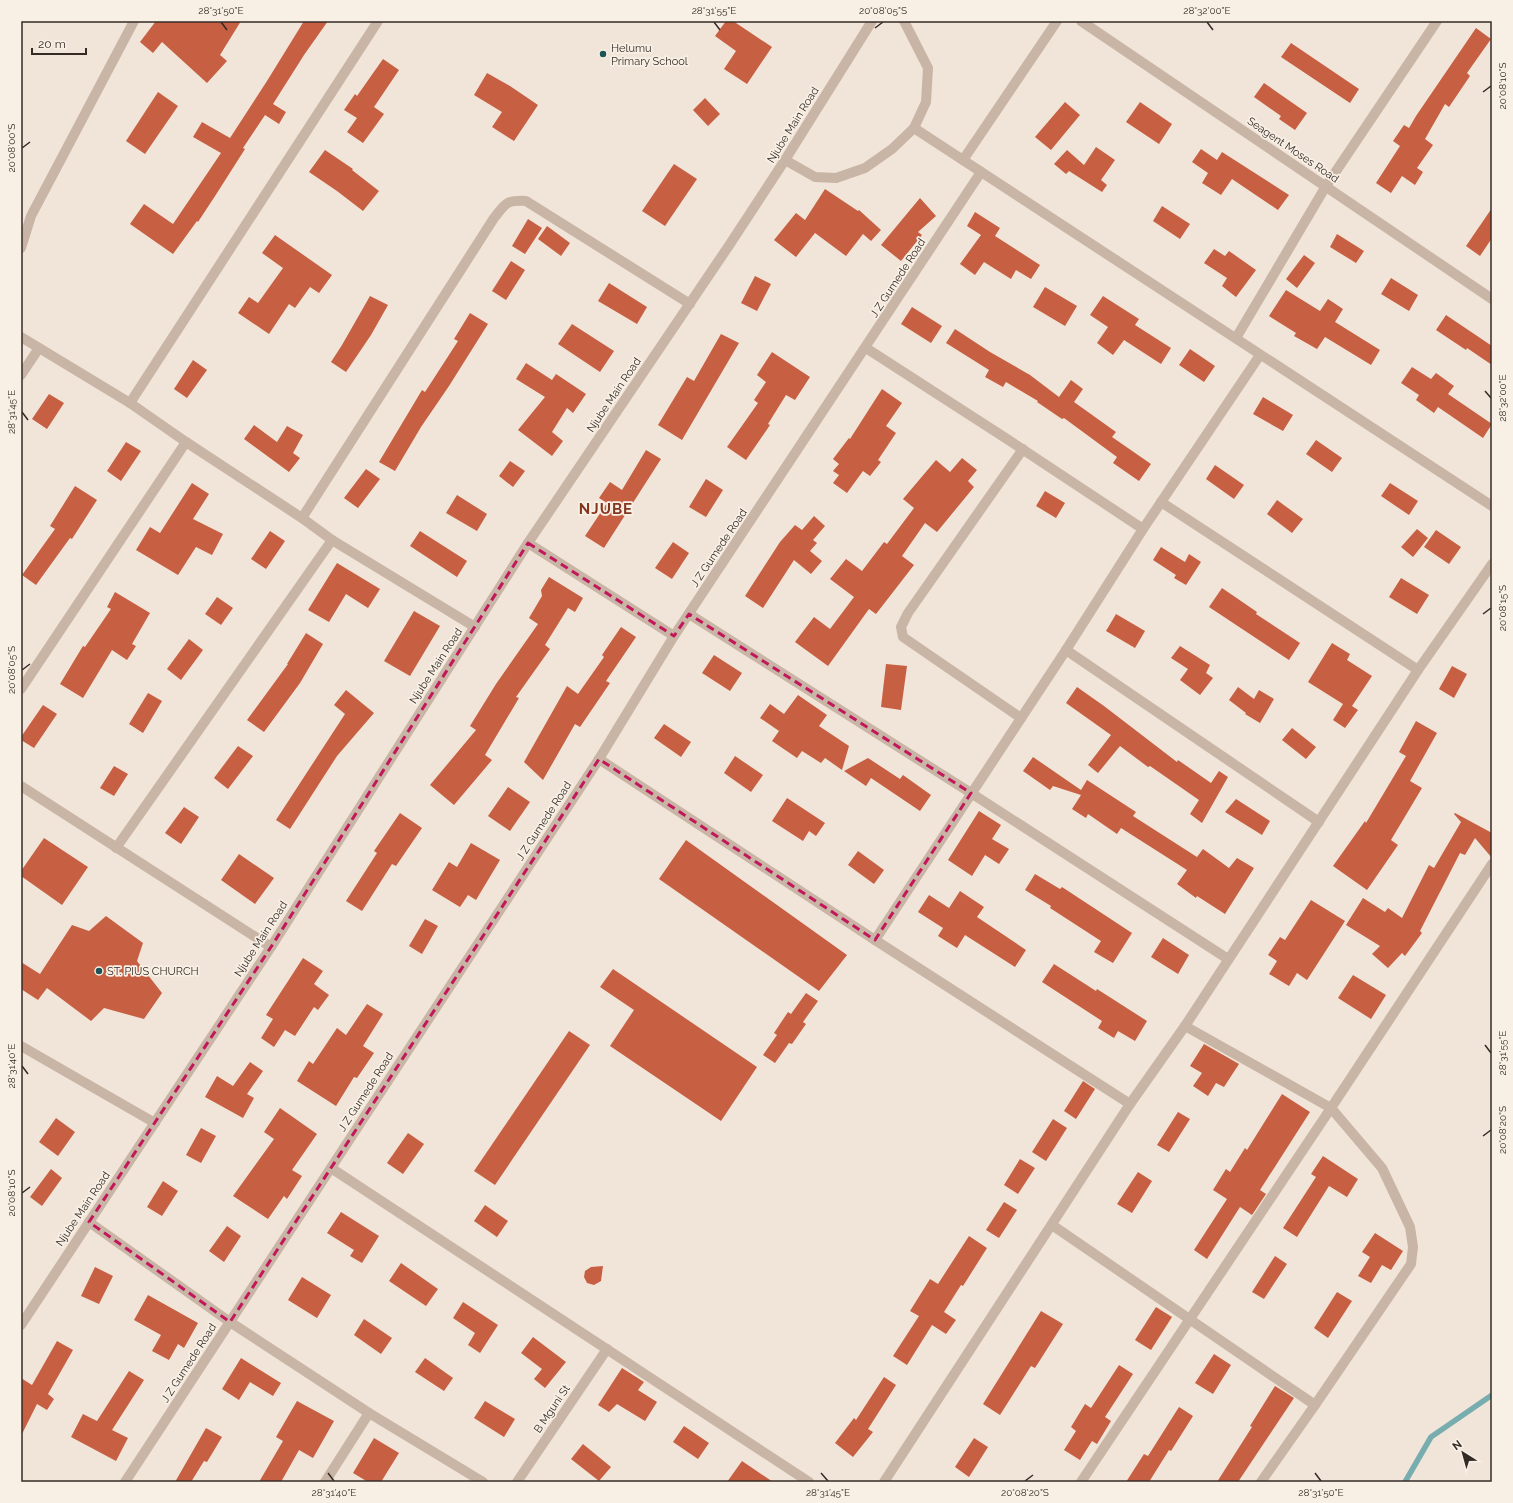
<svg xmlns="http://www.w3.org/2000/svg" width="1513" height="1503" font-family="Raleway,sans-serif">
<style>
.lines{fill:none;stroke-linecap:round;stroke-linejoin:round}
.stream{stroke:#78adaf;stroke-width:5.5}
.building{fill:#c75f42}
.minor{stroke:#c9b5a5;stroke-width:10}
.marked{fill:none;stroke:#c2185b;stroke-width:3;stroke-dasharray:8 5;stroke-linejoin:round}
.ticks{fill:none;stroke:#352b26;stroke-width:1.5}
.poi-dot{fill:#1c5457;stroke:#f9f0e5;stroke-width:1.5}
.labels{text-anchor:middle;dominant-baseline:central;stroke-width:3.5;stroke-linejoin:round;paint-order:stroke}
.poi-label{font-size:11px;fill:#352b26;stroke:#f9f0e5;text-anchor:start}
.street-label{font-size:11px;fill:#352b26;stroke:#f9f0e5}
.district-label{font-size:15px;font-weight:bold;letter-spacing:1px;fill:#84351f;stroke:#f9f0e5}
.neatline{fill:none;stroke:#352b26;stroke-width:1.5}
.ticks-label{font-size:10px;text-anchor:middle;fill:#352b26}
</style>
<rect width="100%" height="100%" fill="#f1e5d9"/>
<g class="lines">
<polyline class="stream" points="1405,1482 1431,1437 1492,1395"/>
</g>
<g class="building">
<polygon points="156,21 241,21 220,55 227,61 207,83 162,42 153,53 140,42"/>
<polygon points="304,21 328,21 304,55 273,104 286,112 279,124 265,115 243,148 245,149 217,193 198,222 197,221 173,254 130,224 144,204 173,224 221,153 193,137 202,122 230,138 267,81"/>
<polygon points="726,21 733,21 772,47 747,84 724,69 736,51 715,36"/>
<polygon points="1476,28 1491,39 1467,73 1470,76 1449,107 1445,104 1425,139 1433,145 1417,168 1423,172 1415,185 1402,176 1391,193 1376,183 1400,146 1393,141 1404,125 1409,128 1416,116"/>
<polygon points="1291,43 1359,89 1350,103 1281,57"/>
<polygon points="383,59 399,70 374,107 384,114 363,143 347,132 357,118 344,110 355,94 357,96"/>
<polygon points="487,73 510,86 538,105 514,141 492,127 502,112 474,95"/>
<polygon points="1264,83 1307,113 1295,130 1279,119 1281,116 1254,97"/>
<polygon points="158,92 178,106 145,154 126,141"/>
<polygon points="705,98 720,114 708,126 693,110"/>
<polygon points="1065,102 1080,115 1051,150 1035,137"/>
<polygon points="1140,102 1172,124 1159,144 1126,122"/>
<polygon points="1096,147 1115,160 1101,180 1107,185 1102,192 1069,171 1066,174 1054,164 1067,150 1084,165"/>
<polygon points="1201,149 1217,160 1222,152 1289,195 1278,210 1232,179 1221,195 1202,183 1208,173 1192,162"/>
<polygon points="325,150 353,169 352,170 379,191 363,211 337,191 309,172"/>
<polygon points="674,164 697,179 665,226 642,211"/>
<polygon points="825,189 858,211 859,210 881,230 871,241 863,234 846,256 815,233 796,257 774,240 796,213 805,220"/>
<polygon points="920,198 936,216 918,232 922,235 901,261 881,245"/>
<polygon points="1162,206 1190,224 1180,239 1153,221"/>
<polygon points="1492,208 1492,238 1480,256 1466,246"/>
<polygon points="975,212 1000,228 995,236 1040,265 1031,279 1016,270 1011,279 984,262 975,275 960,264 981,235 967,226"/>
<polygon points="528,219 542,228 525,254 512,246"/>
<polygon points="547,226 570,243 561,256 538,239"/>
<polygon points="1337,234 1364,251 1356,263 1330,247"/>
<polygon points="275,235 332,275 319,293 310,287 295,308 289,304 269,334 238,313 249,297 258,303 283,268 262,253"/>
<polygon points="1214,249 1225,256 1229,251 1256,270 1236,297 1222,286 1227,278 1204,263"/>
<polygon points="1304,255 1315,263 1297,288 1286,279"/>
<polygon points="511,261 525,270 506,300 492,291"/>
<polygon points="755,276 771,284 757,311 741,303"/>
<polygon points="1391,278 1418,295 1409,311 1381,294"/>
<polygon points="609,283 647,307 637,324 598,301"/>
<polygon points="1045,287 1077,306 1065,326 1033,307"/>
<polygon points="1286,290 1320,311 1328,299 1343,309 1335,322 1380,350 1371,365 1325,337 1317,349 1294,336 1296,333 1269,316"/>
<polygon points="370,296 388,305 371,335 346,372 331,362 342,345"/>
<polygon points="1103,296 1139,319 1135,325 1171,348 1161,364 1124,340 1113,355 1097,343 1108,327 1090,315"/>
<polygon points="912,307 942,326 931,343 901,324"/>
<polygon points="470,313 488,324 449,386 421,427 395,471 379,462 422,390 425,392 458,341 454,339"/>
<polygon points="1446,315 1492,346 1492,365 1467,348 1466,350 1436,330"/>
<polygon points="572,324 614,351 600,372 558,344"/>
<polygon points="955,329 990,352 1030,375 1059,397 1071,380 1083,389 1074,402 1116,432 1112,437 1151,464 1139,481 1113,463 1117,457 1064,418 1062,419 1037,402 1038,401 1006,382 1003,387 985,377 989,370 946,343"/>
<polygon points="721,334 739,343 682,440 658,425 687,377 694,381"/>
<polygon points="1190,349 1215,366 1204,382 1179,365"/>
<polygon points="772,352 810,377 795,400 786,395 768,424 770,425 746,460 727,447 758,403 754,400 766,382 757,375"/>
<polygon points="193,360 207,370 187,398 174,389"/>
<polygon points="526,363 552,380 556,374 586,394 573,413 567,408 552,432 563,441 552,456 518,430 545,397 516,379"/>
<polygon points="1412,367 1431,379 1436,373 1454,386 1448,394 1492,424 1483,438 1438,407 1434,413 1416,400 1419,395 1401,383"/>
<polygon points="882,389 902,403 886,426 896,433 878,460 881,462 870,476 863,471 847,493 833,483 839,475 833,471 839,464 833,459 849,438 850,439"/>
<polygon points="49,394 64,403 47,429 32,419"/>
<polygon points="1263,397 1293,415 1283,431 1253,414"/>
<polygon points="254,425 277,442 287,426 303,435 293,453 300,458 289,472 244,439"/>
<polygon points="1316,440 1342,458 1332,472 1306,454"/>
<polygon points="126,442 141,451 121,481 107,471"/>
<polygon points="646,450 661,459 604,548 585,536 607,503 599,498 610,482 622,490"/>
<polygon points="962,458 977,470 968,481 974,487 937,532 925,523 902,556 914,565 876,614 869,609 828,666 795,642 814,617 830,629 854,597 830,579 846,559 862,571 884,542 887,544 914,508 903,499 936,460 950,472"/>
<polygon points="510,461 525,471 513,487 499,476"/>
<polygon points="1215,465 1244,485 1234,499 1206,479"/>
<polygon points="366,469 380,479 358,508 344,498"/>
<polygon points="706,479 723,490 706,517 689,507"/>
<polygon points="192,483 209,494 193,519 223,534 212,555 196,547 178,575 136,550 150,527 160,533"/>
<polygon points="1390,483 1418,501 1409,515 1381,496"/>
<polygon points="75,486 97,500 72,539 70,538 36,585 22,575 55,529 50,526"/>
<polygon points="1045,491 1065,503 1056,518 1036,506"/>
<polygon points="457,495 487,514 477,531 446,513"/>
<polygon points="1277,500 1303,519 1292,533 1267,514"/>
<polygon points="814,516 825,526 813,540 817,543 810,551 822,561 811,574 794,560 763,608 745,596 780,542 795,525 802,530"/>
<polygon points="1417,529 1428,538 1413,557 1401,547"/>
<polygon points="1436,530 1461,547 1449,564 1424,547"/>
<polygon points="270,531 285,541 266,569 251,559"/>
<polygon points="420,531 467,561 457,577 410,546"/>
<polygon points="673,542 689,553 672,579 655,568"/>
<polygon points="1161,547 1185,562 1189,554 1201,562 1186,585 1174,578 1176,575 1153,560"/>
<polygon points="337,563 380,589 368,608 346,594 329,622 308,610"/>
<polygon points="549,577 583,598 575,612 568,608 545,645 550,649 516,697 519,698 485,755 492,760 454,805 430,785 476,730 470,726 496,684 538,624 529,618 542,596 541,590"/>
<polygon points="1401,578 1429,595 1417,614 1389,597"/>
<polygon points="1222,588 1257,612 1256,614 1300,643 1289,660 1209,607"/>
<polygon points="115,592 150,613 132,644 136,646 127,660 112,650 83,698 60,684 83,646 85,647 111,609 107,607"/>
<polygon points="217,597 233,608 221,625 205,614"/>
<polygon points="414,611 440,626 410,676 384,661"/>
<polygon points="1116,614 1145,631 1135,648 1106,631"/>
<polygon points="621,627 636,637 606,681 610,683 580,727 575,724 543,780 524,762 567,686 578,694 604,657 602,655"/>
<polygon points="306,633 323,644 300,683 264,732 247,720 288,664 287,664"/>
<polygon points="189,639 203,650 181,680 167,669"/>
<polygon points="1332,643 1350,654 1347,660 1372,676 1352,706 1358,710 1345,728 1333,720 1343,704 1308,682"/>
<polygon points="1180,646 1210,665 1206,673 1213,678 1200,695 1180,680 1188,669 1171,658"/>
<polygon points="714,655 742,673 730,691 702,673"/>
<polygon points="886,664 907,666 901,710 881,707"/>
<polygon points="1452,666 1467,674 1454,698 1439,689"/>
<polygon points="1077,687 1104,706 1177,762 1178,760 1211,783 1219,771 1228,777 1202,823 1190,814 1199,800 1150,766 1148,767 1120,746 1098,773 1088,765 1111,735 1066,703"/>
<polygon points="1238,687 1254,699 1259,690 1274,699 1260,723 1245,714 1246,713 1229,700"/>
<polygon points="346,690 374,713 337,756 290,829 276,820 345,714 334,705"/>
<polygon points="148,693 162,701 143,733 129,724"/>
<polygon points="798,695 827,715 819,726 849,746 842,770 825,758 821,763 802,751 797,758 772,741 779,731 760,718 770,704 784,714"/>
<polygon points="43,705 57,714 34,748 21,740 21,737"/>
<polygon points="1416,721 1437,733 1410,781 1422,788 1391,840 1398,845 1367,890 1333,866 1365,821 1366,823 1406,756 1399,752"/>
<polygon points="664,724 691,742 681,757 654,738"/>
<polygon points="1292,728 1316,747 1306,759 1282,740"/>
<polygon points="238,746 253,756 228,789 214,778"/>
<polygon points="735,756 763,775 751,792 724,773"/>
<polygon points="1033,757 1081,790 1087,780 1136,812 1133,816 1197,857 1203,849 1229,868 1237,858 1254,868 1225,914 1197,896 1196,898 1177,884 1187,870 1121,828 1117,834 1088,814 1086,818 1072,809 1081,795 1053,786 1050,790 1023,771"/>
<polygon points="868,758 900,779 903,775 931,795 920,811 871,778 866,786 844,771"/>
<polygon points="114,766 128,774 114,796 100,788"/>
<polygon points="508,787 530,802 510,831 488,816"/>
<polygon points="787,798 825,823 816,836 809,831 803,841 772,821"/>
<polygon points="1236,799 1270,821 1262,835 1225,812"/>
<polygon points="184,807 199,817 181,844 165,833"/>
<polygon points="979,811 1001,825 992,839 1009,849 999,864 985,855 972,876 948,860"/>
<polygon points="400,813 422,828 396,866 392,864 362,911 346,901 377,853 374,851"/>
<polygon points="1455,813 1492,833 1492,858 1475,838 1465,855 1460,853 1420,931 1422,933 1405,956 1402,953 1388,968 1372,954 1380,946 1346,925 1363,898 1385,912 1388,908 1402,918 1429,865 1434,868 1461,822 1454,814"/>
<polygon points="44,838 88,867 62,905 21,876 21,871"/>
<polygon points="686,840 847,955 819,991 659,879"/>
<polygon points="471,843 500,860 476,900 468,895 460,907 432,890 449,862 457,867"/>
<polygon points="858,851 884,870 874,884 848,865"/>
<polygon points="239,854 274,878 255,904 221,880"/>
<polygon points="1035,874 1060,889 1062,887 1132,933 1113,963 1094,952 1101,941 1050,908 1051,906 1025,890"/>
<polygon points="960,891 984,907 977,917 1026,950 1015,967 965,935 957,948 938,936 943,928 918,912 929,895 949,908"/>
<polygon points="1311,900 1345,921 1307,980 1297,973 1289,986 1269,974 1277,961 1268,955 1280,937 1285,940"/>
<polygon points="106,916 143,943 137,961 162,993 144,1019 104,1008 91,1021 47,988 38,1000 21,989 21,962 40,974 72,925 89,931"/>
<polygon points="425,919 438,926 422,954 409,946"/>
<polygon points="1163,938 1189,955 1178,974 1151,957"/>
<polygon points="303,958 323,971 314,984 329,995 318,1010 314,1007 295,1036 285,1030 274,1047 261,1038 273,1019 266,1015"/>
<polygon points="1054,964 1096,991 1097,989 1147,1021 1135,1041 1118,1031 1114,1038 1098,1028 1102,1021 1042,982"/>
<polygon points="613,969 757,1067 721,1121 610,1046 634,1010 600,987"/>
<polygon points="1353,975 1386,995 1371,1019 1338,998"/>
<polygon points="806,993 818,1001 803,1022 806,1024 792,1044 789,1043 775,1063 763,1055 777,1035 774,1033 788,1012 791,1014"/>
<polygon points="367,1004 383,1014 363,1046 374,1053 357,1078 354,1077 336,1106 297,1081 309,1061 313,1064 337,1028 346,1035"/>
<polygon points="569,1031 590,1045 495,1185 474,1171"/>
<polygon points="1204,1044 1239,1064 1224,1087 1216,1083 1208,1096 1193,1086 1202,1073 1190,1066"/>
<polygon points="250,1062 263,1071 247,1094 254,1098 243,1118 205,1097 217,1076 233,1086"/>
<polygon points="1083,1081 1095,1089 1076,1119 1064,1111"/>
<polygon points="1282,1094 1310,1112 1260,1190 1266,1194 1252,1215 1240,1207 1207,1259 1194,1250 1227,1199 1213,1190 1226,1169 1230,1172 1245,1148 1247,1150"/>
<polygon points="280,1108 317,1134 292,1170 302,1176 287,1199 284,1196 268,1219 233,1196 274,1139 264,1132"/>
<polygon points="1178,1112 1190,1119 1169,1152 1157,1145"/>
<polygon points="56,1118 75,1132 58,1156 39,1142"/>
<polygon points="1053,1119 1067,1128 1046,1161 1032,1152"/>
<polygon points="201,1128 216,1136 201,1163 186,1155"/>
<polygon points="408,1133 424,1144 403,1174 387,1163"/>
<polygon points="1323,1156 1358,1179 1347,1197 1329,1186 1297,1237 1283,1228 1316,1177 1311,1174"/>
<polygon points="1020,1159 1035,1168 1018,1194 1004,1185"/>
<polygon points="51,1169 62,1178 42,1206 30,1197"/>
<polygon points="1138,1172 1152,1181 1132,1213 1117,1204"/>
<polygon points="163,1181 178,1191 162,1216 147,1207"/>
<polygon points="1004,1202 1017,1210 999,1238 986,1230"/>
<polygon points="485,1205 508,1221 497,1237 474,1221"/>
<polygon points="341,1212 379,1236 362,1263 350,1256 354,1250 327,1233"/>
<polygon points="227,1226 241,1236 224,1262 209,1251"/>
<polygon points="1375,1233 1403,1251 1391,1270 1382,1265 1371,1283 1358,1276 1370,1257 1362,1252"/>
<polygon points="969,1236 987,1248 963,1286 961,1285 944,1312 956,1320 946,1334 932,1325 907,1365 893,1356 919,1316 910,1311 930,1279 938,1284"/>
<polygon points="1275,1256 1287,1264 1264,1299 1252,1292"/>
<polygon points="401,1263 438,1289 426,1306 389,1281"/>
<polygon points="603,1266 601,1281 594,1285 587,1283 584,1277 585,1271 591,1267"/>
<polygon points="95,1267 113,1276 99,1304 81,1296"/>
<polygon points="302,1277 331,1295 317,1318 288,1300"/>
<polygon points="1337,1292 1352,1301 1328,1338 1314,1328"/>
<polygon points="148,1295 198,1323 184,1348 178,1344 169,1360 152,1351 161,1335 134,1320"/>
<polygon points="463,1302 498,1325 480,1353 468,1345 475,1333 453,1318"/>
<polygon points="1156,1307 1172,1317 1151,1350 1135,1340"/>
<polygon points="1041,1311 1063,1324 1035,1368 1031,1366 1000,1415 983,1404"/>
<polygon points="364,1319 392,1338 381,1354 354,1335"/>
<polygon points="533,1337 566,1362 545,1388 534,1379 542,1369 521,1353"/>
<polygon points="57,1341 73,1350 48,1394 54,1399 47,1410 37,1404 21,1436 21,1378 32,1385"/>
<polygon points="1214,1354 1231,1365 1213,1394 1195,1383"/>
<polygon points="241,1358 281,1383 273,1396 250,1382 239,1400 222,1389"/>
<polygon points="425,1358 453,1378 444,1391 415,1372"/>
<polygon points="1119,1365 1133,1374 1105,1417 1111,1421 1097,1444 1092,1441 1080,1460 1064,1450 1076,1431 1071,1427 1085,1404 1091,1408"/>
<polygon points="622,1368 644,1382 638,1390 657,1402 645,1421 617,1404 609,1412 598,1405"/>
<polygon points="129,1371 144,1380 112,1430 128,1438 116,1461 71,1437 83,1414 97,1421"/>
<polygon points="884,1377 896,1385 868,1429 873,1432 853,1457 835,1443 854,1418 856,1420"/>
<polygon points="1275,1386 1294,1398 1238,1482 1217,1482 1252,1427 1250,1426"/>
<polygon points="297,1401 334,1421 313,1458 299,1450 281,1482 259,1482 283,1441 276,1437"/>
<polygon points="485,1401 515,1419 504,1437 474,1418"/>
<polygon points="1179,1407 1193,1416 1171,1451 1169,1450 1149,1482 1126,1482 1144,1454 1148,1456"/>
<polygon points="684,1426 709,1443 698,1459 673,1442"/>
<polygon points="206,1428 222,1437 207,1462 204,1461 191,1482 175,1482"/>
<polygon points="374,1438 399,1453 381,1482 368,1482 353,1473"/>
<polygon points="974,1438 988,1447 969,1477 955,1467"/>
<polygon points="583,1444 611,1467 599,1481 571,1459"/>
<polygon points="742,1461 773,1482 727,1482"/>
</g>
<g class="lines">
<g class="minor">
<polyline points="1081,21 1492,299"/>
<polyline points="914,128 1492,506"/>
<polyline points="785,160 815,177 836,178 865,168 892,149 914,128 926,102 928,68 904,21"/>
<polyline points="963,160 1057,21"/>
<polyline points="21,248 31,216 134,21"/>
<polyline points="21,337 130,403 186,442 302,518 332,540 475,627"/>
<polyline points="1236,338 1326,186 1437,21"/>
<polyline points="866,348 1007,439 1143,529"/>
<polyline points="21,375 39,348"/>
<polyline points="130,403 378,21"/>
<polyline points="1161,502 1418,670"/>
<path d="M 302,518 L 494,218 C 506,203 506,200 526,201 L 690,304"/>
<polyline points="528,543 674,636"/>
<polyline points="689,614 971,793 1228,959"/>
<polyline points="1066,650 1319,822"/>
<polyline points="21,689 186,442"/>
<polyline points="1021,718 903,637 901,627 908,613 1023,449"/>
<polyline points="599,759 875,940 1130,1104"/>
<polyline points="21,786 271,947"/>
<polyline points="116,848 332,540"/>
<polyline points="875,940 1066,650 1143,529 1260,355"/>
<polyline points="1185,1026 1331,1108 1382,1168 1410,1227 1413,1247 1411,1264 1315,1405 1261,1482"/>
<polyline points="21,1046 155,1123"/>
<polyline points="331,1168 809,1482"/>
<polyline points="89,1222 230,1322 369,1413 483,1482"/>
<polyline points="1052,1225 1315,1405"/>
<polyline points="21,1325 271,947 528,543 730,244 785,160 872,21"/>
<polyline points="125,1482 599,759 674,636 981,172"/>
<polyline points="325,1482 369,1413"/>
<polyline points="517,1482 607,1349"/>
<polyline points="884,1482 1130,1104 1185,1026 1418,670 1492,564"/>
<polyline points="1081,1482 1331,1108 1492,864"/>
</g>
</g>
<path class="marked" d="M 528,543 L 674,636 L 689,614 L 971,793 L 875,940 L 599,759 L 230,1322 L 89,1222 L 271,947 Z"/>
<path class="ticks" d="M 221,22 L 227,30M 714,22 L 720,30M 1207,22 L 1213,30M 875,28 L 883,22M 1483,92 L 1491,86M 22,148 L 30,142M 1485,391 L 1491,398M 22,412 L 28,420M 1483,614 L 1491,608M 22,670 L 30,664M 1485,1045 L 1491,1053M 22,1066 L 28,1074M 1483,1136 L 1491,1130M 22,1193 L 30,1187M 328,1473 L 334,1481M 821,1473 L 828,1481M 1315,1473 L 1321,1481M 1025,1481 L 1033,1475"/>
<g class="poi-dot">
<circle cx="603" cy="54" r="4"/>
<circle cx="99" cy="971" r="4"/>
</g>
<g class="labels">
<g class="poi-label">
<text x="611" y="48">Helumu<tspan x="611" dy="13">Primary School</tspan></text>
<text x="107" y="971">ST. PIUS CHURCH</text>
</g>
<g class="street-label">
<text transform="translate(793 125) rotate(-58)">Njube Main Road</text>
<text transform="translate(1293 150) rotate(34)">Seagent Moses Road</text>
<text transform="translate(898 278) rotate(-57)">J Z Gumede Road</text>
<text transform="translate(614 395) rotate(-56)">Njube Main Road</text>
<text transform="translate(719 548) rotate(-56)">J Z Gumede Road</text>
<text transform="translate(436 666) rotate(-57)">Njube Main Road</text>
<text transform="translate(544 821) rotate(-57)">J Z Gumede Road</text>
<text transform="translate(261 939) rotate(-57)">Njube Main Road</text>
<text transform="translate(366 1092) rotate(-57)">J Z Gumede Road</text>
<text transform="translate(83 1209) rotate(-56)">Njube Main Road</text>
<text transform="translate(189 1363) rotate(-57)">J Z Gumede Road</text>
<text transform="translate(552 1409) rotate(-56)">B Mguni St</text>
</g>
<g class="district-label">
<text x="606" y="509">NJUBE</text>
</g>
</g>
<rect width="1513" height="1503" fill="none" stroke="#f9f0e5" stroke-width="44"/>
<g transform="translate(1463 1453) rotate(323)" stroke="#f9f0e5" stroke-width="3" paint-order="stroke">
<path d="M0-3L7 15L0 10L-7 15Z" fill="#352b26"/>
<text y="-6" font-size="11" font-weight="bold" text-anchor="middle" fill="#352b26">N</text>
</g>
<path d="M32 48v6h54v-6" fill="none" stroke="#352b26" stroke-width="2"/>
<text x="38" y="48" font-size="12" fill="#352b26" stroke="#f9f0e5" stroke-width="3" paint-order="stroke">20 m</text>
<rect x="22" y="22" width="1469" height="1459" class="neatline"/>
<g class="ticks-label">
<text x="221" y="14">28°31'50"E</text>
<text x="714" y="14">28°31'55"E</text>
<text x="883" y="14">20°08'05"S</text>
<text x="1207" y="14">28°32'00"E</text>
<text transform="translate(1502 86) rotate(-90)" y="4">20°08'10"S</text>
<text transform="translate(11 148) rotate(-90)" y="4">20°08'00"S</text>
<text transform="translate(1502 398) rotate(-90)" y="4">28°32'00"E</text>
<text transform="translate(11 412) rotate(-90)" y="4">28°31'45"E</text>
<text transform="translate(1502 608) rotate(-90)" y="4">20°08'15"S</text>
<text transform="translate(11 670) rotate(-90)" y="4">20°08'05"S</text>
<text transform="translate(1502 1053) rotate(-90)" y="4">28°31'55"E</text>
<text transform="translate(11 1066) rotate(-90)" y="4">28°31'40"E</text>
<text transform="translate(1502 1130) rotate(-90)" y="4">20°08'20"S</text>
<text transform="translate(11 1193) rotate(-90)" y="4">20°08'10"S</text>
<text x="334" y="1496">28°31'40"E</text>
<text x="828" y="1496">28°31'45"E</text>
<text x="1025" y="1496">20°08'20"S</text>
<text x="1321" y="1496">28°31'50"E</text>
</g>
</svg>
